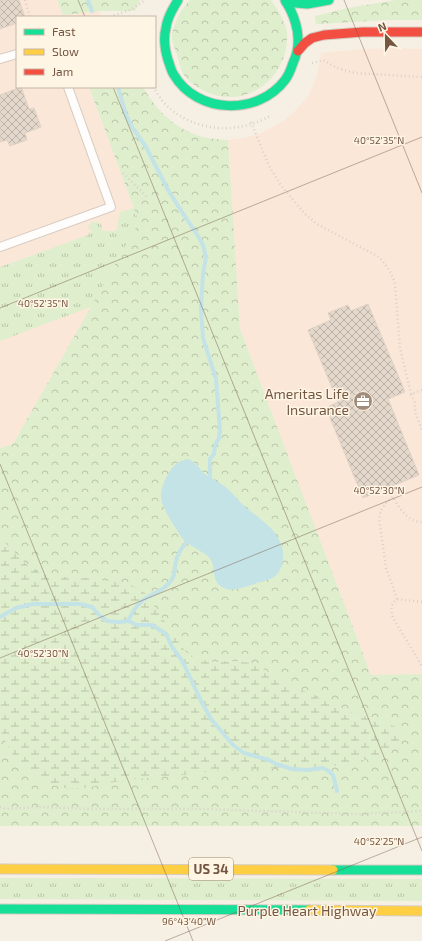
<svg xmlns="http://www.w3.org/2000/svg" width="422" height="941" font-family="'Exo 2',sans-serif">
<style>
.commercial{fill:#fbe7d8}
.grass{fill:url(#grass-tufts)}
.forest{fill:url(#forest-crowns)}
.wetland{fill:url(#wetland-marsh)}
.water{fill:#c4e3e7}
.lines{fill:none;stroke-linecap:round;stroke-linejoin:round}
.stream{stroke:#c4e3e7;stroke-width:4}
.building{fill:url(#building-cross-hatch);stroke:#dfd2c6}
.lane-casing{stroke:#d7cdc2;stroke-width:10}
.fast-casing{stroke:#d6cbc1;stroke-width:11}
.slow-casing{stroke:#d6cbc1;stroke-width:11}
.jam-casing{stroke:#d6cbc1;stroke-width:11}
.path{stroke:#d9d0ca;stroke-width:2.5;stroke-dasharray:1 3;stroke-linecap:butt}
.lane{stroke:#fefdfb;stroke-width:8}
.fast{stroke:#16e098;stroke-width:9}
.slow{stroke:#ffcf43;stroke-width:9}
.jam{stroke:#f24e42;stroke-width:9}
.ticks{fill:none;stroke:#745643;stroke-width:1;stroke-opacity:0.45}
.labels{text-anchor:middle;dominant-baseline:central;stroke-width:3;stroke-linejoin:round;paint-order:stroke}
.shield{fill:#fff5e4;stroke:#9e8673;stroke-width:1}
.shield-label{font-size:13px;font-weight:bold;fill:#745643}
.poi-label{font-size:14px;fill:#745643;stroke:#fff5e4;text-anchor:end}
.street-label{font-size:14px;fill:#745643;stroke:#fff5e4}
.ticks-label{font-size:10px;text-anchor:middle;fill:#745643;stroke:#fff5e4;stroke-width:3;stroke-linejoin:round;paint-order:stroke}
</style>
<defs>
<pattern id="grass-tufts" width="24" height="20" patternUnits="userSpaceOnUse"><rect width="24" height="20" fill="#dfeecd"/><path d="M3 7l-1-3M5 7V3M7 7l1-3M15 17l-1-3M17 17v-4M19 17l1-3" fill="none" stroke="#b9c4a8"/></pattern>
<pattern id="forest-crowns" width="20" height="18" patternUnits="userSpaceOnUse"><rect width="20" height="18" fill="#dfeecd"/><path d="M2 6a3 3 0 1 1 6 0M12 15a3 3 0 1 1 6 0" fill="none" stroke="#b9c4a8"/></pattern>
<pattern id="wetland-marsh" width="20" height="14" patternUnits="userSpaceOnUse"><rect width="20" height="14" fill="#dfeecd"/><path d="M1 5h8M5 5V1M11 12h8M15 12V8" fill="none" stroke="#b9c4a8"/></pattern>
<pattern id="building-cross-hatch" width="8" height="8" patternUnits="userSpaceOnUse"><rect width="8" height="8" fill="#e3d8cb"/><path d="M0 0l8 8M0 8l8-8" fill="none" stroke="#bdb2a6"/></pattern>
</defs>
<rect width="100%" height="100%" fill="#f6f0e4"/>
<g class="commercial">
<polygon points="0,0 57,0 63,15 100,11 101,17 17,17 17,87 89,87 139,222 13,444 0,448"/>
<polygon points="395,48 422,49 422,674 371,676 240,329 228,140 244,138 261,133 284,121 297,109 309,95 317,75 321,53 351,50"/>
</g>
<g class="grass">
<polygon points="136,207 199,266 0,341 0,267 88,235 91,231 88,227 89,225 91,222 97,222 101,224 103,231 116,231 120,212"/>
<polygon points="0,878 422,879 422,901 0,899"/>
</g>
<g class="forest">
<polygon points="57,0 140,0 135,11 100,11 63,15"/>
<path d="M 190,0 L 271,0 C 278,10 284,19 287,32 C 288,41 286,51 283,59 C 271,90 237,106 206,92 C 199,88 189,83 184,75 C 180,69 179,59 176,52 C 175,49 173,44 172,41 C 171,27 181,9 190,0 Z"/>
<polygon points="396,0 422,0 422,20 389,20 316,24 315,16 348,8"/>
<path d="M 89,87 L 143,87 C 156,110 176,130 203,137 C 211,139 220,139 228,140 L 240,329 L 371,675 L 422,674 L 422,826 L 0,826 L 0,448 L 13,444 L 139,222 Z"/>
</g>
<path class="wetland" d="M 0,537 L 24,562 L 33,570 L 46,574 L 64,577 L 87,578 L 122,583 L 133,586 L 145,593 L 185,651 L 196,659 L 215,662 L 236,661 L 250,663 L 265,670 L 285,683 L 311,694 L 343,710 L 388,723 L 397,728 C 398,730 400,734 400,736 C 400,752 379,755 368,759 C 347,766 326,766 305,767 C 276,768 248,770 220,770 C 208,771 196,773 183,775 C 162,777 141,778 120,781 C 101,784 80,792 60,787 C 27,779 12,759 0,729 Z"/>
<path class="water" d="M 188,459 C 196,462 200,470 206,475 C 215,480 224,485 231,492 C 235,496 238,500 241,503 C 255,517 274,525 281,544 C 285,554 284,570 274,577 C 268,581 260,581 254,584 C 244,587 232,593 222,587 C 211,580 216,569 211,560 C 207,552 189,547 182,538 C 176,528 161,508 161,496 C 161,490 164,481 167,476 C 172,466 178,461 188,459 Z"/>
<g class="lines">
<g class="stream">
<polyline points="88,0 92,11"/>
<polyline points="118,87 126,115 132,127 146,147 168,190 182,212 198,236 203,245 206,257 203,274 201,308 202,325 203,338 216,379 220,430 219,438 215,445 214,454 210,459 210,477"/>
<polyline points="0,617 16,608 33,604 80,604 92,607 99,615 107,621 118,622 128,621 137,625 152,625 166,634 172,647 183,662 201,701 211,719 233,745 244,753 269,760 276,764 292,769 308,770 322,768 327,770 333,775 337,791"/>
<path d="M 128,621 C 132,613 135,607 142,601 C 152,593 165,591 172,579 C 176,573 174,568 176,561 C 177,554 182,548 186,543"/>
</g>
</g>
<g class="building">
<polygon points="0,0 19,0 25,17 17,17 17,23 0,29"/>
<polygon points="21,87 29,109 34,108 41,127 25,133 27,140 10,146 7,140 0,142 0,95"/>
<polygon points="368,304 405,392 388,399 419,475 363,498 326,408 338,402 308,330 331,320 328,313 348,305 351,311"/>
</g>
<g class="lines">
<g class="lane-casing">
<g id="lane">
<polyline points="0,59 17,54"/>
<polyline points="0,247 111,207 68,87"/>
</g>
</g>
<g class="fast-casing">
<g id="fast">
<path d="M 178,0 C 173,9 167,17 166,28 C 163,39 165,50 168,60 C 170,65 171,71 174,75 C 197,114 258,116 285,80 C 289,75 291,69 293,63 C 303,42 297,19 285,0"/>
<polyline points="286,2 307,4 329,0"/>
<polyline points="333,870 422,870"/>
<polyline points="0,909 309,910"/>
</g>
</g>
<g class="slow-casing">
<g id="slow">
<polyline points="0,869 333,870"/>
<polyline points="309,910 422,911"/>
</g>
</g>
<g class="jam-casing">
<polyline id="jam" points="298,51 305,43 312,38 324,35 363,32 422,32"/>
</g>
<g class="path">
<polyline points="25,0 30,17"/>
<polyline points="110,17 132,9 145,0"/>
<polyline points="312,63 323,60 337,68 355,73 422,77"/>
<path d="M 153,87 C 157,93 161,100 166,105 C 194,132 237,135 270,116"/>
<path d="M 251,122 L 269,166 L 280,184 L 304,213 L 317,224 L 379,257 C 387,266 393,274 395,285 L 400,348 L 411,394"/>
<polyline points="123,173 148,198"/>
<polyline points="422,390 411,394 415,403 415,412 422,430"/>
<path d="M 397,599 L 386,568 L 379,518 L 381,510 L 386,503 L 393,497 C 399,508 408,522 422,522"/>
<path d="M 422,602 L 397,599 C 390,605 391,610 393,618 L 422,666"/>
<polyline points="0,807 6,809 40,807 90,809 203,809 357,814 422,811"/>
</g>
<use href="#lane" class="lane"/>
<use href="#fast" class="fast"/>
<use href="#slow" class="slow"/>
<use href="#jam" class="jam"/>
</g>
<path class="ticks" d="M 78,0 L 85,17M 344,0 L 422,193M 113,87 L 422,851M 0,308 L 422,137M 0,464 L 193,941M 0,658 L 422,487M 165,941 L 422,837"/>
<defs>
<g id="office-disc" transform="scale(1)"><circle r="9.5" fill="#a28c7b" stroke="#fff5e4"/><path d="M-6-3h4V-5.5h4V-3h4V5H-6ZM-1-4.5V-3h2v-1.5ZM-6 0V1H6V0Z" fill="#fff"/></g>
</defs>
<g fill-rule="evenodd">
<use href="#office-disc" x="363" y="401"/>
</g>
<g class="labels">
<rect class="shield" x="189" y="858" width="44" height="22" rx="3"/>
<g class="shield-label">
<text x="211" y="869">US 34</text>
</g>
<g class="poi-label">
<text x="349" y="393">Ameritas Life<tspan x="349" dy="16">Insurance</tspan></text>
</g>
<g class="street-label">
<text x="307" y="910">Purple Heart Highway</text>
</g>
</g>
<g class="ticks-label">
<text x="379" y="144">40°52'35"N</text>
<text x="43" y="307">40°52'35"N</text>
<text x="379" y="494">40°52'30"N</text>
<text x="43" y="657">40°52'30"N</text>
<text x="379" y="845">40°52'25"N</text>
<text x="189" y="925">96°43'40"W</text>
</g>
<rect x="16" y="16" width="140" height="72" fill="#fff5e4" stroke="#c7b5a4"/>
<rect x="24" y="29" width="20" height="6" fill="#16e098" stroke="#c7b5a4"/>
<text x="52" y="36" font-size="12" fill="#745643">Fast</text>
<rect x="24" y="49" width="20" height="6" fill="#ffcf43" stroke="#c7b5a4"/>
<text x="52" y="56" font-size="12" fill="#745643">Slow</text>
<rect x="24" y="69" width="20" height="6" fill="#f24e42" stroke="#c7b5a4"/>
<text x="52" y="76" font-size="12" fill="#745643">Jam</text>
<g transform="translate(386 36) rotate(338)" stroke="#fff5e4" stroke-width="3" paint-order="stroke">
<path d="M0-3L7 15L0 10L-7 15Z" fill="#745643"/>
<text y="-6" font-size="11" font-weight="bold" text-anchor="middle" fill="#745643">N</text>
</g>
</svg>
